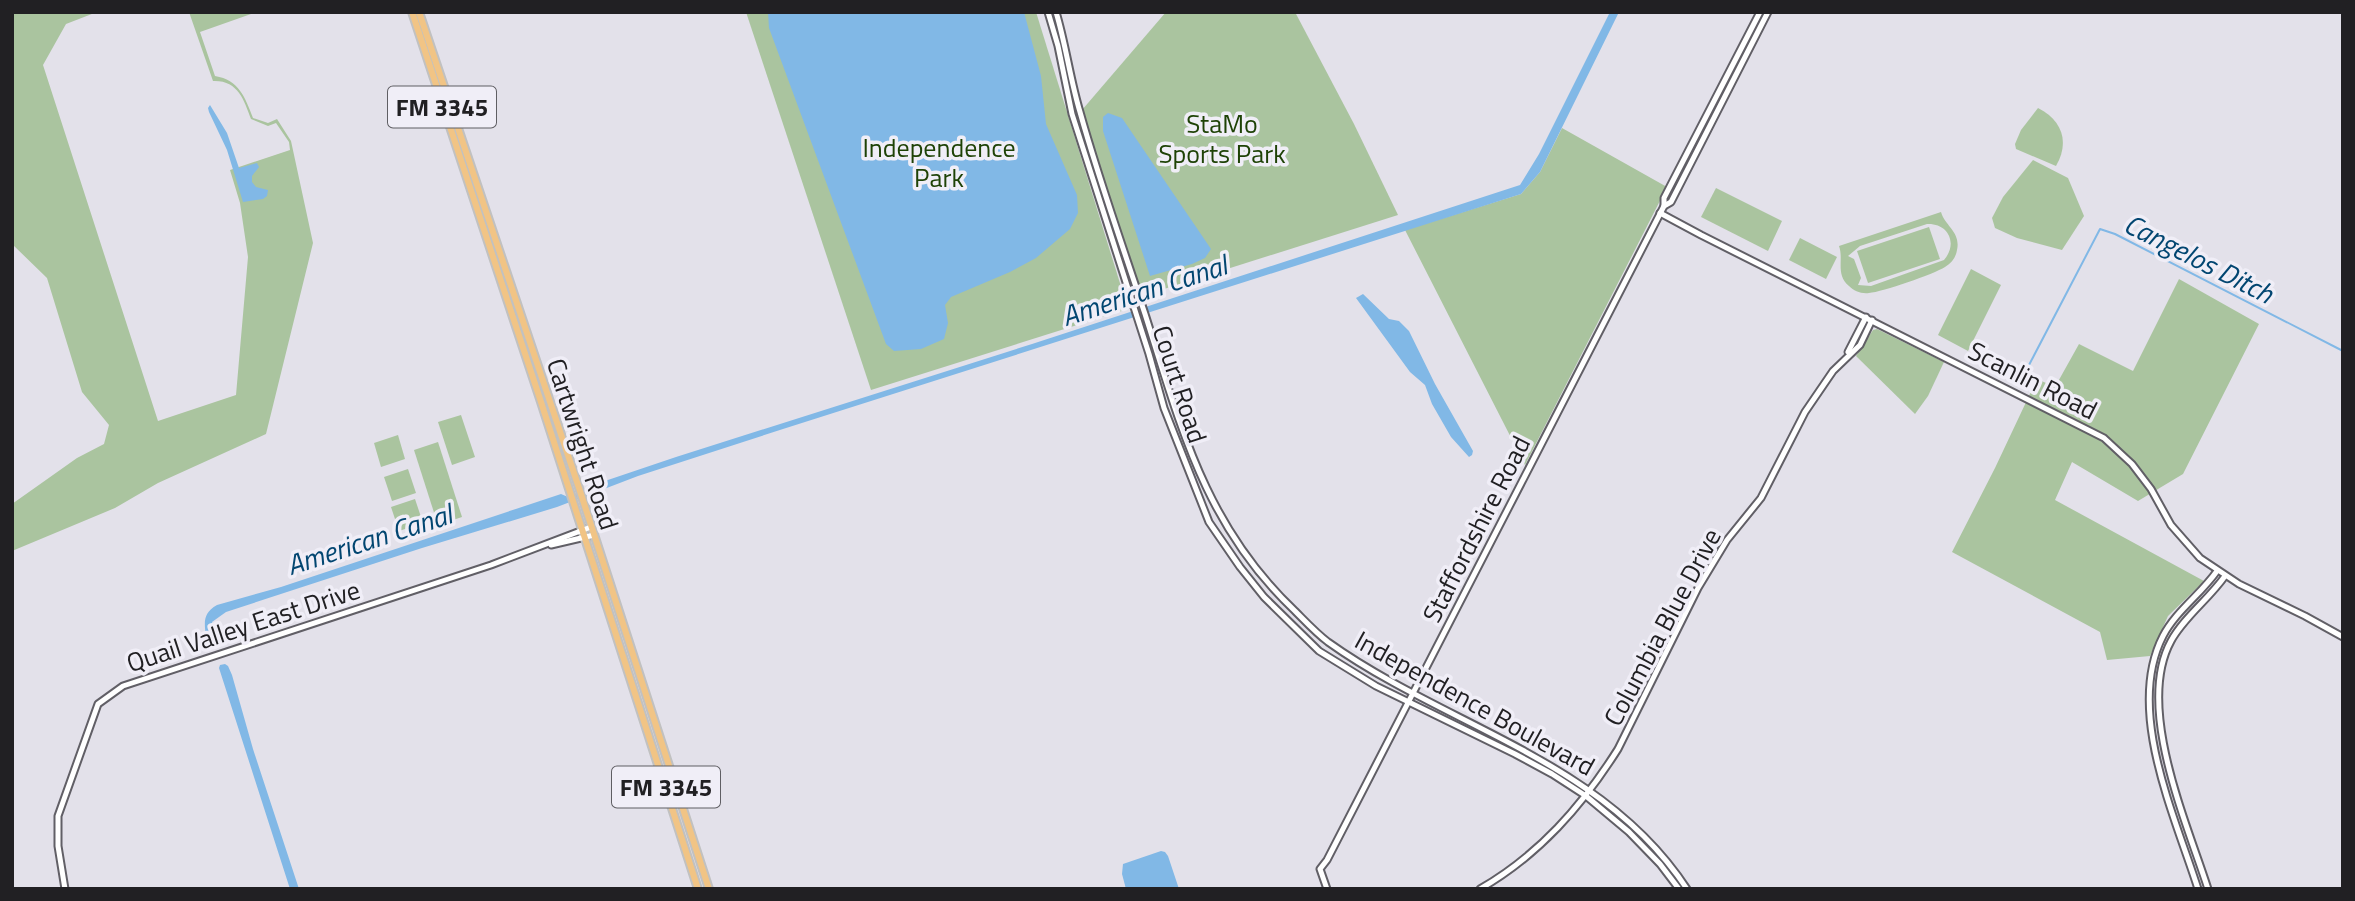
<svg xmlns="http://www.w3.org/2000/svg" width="2355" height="901" font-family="'Titillium Web',sans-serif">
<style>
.green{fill:#aac49f;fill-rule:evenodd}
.water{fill:#81b8e6}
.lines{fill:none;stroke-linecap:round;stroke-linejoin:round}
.stream{stroke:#81b8e6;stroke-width:2}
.secondary-casing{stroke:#615f66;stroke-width:9}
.primary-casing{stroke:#c1c1c1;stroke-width:10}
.secondary{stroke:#fff;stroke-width:5}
.primary{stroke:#f1c485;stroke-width:6}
.labels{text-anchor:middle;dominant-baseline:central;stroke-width:7;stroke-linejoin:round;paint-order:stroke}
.shield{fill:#f0eef7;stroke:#5f5e63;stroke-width:2}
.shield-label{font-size:24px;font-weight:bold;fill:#212023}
.park-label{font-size:26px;fill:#1e4206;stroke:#f0eef7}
.street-label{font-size:26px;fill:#212023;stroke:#f0eef7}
.water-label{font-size:28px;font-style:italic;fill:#024671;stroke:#f0eef7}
</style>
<rect width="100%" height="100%" fill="#e3e1ea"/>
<g class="green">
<path d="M 12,12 L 97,12 L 66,24 L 43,65 L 158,421 L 236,395 L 248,257 L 240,203 L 230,170 L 290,150 L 289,142 L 276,123 L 268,126 L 251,119 C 244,100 238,80 213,81 L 189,12 L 257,12 L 200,32 L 215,76 C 239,80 245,97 253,118 L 268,123 L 277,119 L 291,141 L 313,243 L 266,434 L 158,483 L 115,508 L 12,551 L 12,504 L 77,458 L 104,444 L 109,425 L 82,392 L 47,278 L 12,244 Z"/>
<polygon points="746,12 1036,12 1128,309 871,390"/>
<polygon points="1166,12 1295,12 1354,124 1398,215 1142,296 1082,110"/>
<path d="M 2038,108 C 2062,120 2070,142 2056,166 L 2016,149 L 2015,144 L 2021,130 Z"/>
<polygon points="1562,128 1667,187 1525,465 1405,230 1521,194 1540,172"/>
<polygon points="2033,160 2068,178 2084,216 2062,250 2017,238 1995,228 1992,218 2003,197"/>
<polygon points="1716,188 1782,221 1768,251 1701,217"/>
<path d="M 1941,212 C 1945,226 1961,232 1957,250 C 1956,257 1952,263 1945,267 C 1934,274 1882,292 1869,293 C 1861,294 1854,291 1849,286 C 1835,274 1844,260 1839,246 ZM 1927,224 C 1949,223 1958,244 1944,260 L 1871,286 L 1858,285 L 1861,278 L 1854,259 L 1848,256 L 1860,246 Z"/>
<polygon points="1929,227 1940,259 1868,283 1857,251"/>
<polygon points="1800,238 1837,257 1826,279 1789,260"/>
<polygon points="1971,269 2001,285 1968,351 1938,335"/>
<polygon points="2179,279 2259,324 2183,474 2138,501 2072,462 2055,500 2204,581 2168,616 2150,656 2107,660 2100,632 1952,552 1995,468 2037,379 2055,387 2079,344 2133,371"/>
<polygon points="1877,329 1944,362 1928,396 1915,414 1856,356 1873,330"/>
<polygon points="461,415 475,457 452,465 438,422"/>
<polygon points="398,435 405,459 381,467 374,443"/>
<polygon points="438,442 462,517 438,525 414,450"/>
<polygon points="408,469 416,493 392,501 384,477"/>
<polygon points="415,499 423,523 399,531 391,507"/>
</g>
<g class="water">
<polygon points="768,12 1024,12 1041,76 1046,124 1077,195 1078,213 1070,229 1036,258 1010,272 951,297 945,305 948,323 944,339 921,349 894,351 886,344 769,28"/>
<path d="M 1610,12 L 1619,12 L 1540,172 L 1521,194 L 783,429 L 638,476 L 557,507 L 422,548 L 226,612 L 212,622 L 217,637 L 211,639 L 206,636 C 204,622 203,613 217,605 L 281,587 L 561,494 L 568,497 L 599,483 L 676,457 L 1032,344 L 1520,185 L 1539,154 Z"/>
<polygon points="210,105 227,133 239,168 257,163 259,167 252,176 252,182 256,187 268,190 267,196 263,199 243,202 227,150 209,112 208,108"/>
<polygon points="1108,113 1122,118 1211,249 1205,258 1192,264 1150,276 1103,131 1103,117"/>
<polygon points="1363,294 1389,319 1399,321 1409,331 1435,384 1473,451 1472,455 1469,457 1451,437 1432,404 1425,385 1410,372 1356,298"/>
<polygon points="225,664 228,666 232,675 253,749 299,889 290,889 219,668 220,665"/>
<polygon points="1161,851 1165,852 1168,856 1179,889 1126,889 1122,874 1123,864"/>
</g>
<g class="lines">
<polyline class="stream" points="2029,365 2100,229 2115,234 2343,351"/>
<g class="secondary-casing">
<g id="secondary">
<polyline points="1048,12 1058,46 1072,114 1149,354 1164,408 1209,522 1240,567 1264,597 1319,651 1376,686 1515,754 1552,774 1586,796 1629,832 1660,864 1679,889"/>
<path d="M 1056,12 C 1066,45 1070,79 1080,112 C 1099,180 1123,247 1145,314 C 1181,427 1205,526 1295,611 C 1305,621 1316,633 1328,642 C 1447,727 1603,760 1687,889"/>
<polyline points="1664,206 1671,202 1768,12"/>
<polyline points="1660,213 1701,235 2104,438 2132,464 2151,489 2171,525 2200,558 2239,584 2305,616 2343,637"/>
<polyline points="1848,352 1866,317"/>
<polyline points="551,545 594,535"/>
<polyline points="65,889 58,846 58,816 98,704 123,686 491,565 591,527"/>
<polyline points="1327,889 1320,869 1327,860 1664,206 1664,198 1760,12"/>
<path d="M 1480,889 C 1539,855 1582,806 1618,749 L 1698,588 L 1727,540 L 1761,498 L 1805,412 L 1833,371 L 1860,345 L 1872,320"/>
<path d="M 2198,889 C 2175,816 2125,710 2163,636 C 2176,611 2201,594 2217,571"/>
<path d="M 2208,889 C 2187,823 2135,707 2171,641 C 2184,617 2209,599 2225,576"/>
</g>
</g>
<g class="primary-casing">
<g id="primary">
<polyline points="412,12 541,402 698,889"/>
<polyline points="419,12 579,488 709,889"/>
</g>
</g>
<use href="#secondary" class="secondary"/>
<use href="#primary" class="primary"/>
</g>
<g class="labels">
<g class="shield">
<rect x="388" y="86.5" width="108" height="41" rx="5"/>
<rect x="612" y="766.5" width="108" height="41" rx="5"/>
</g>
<g class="shield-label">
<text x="442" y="107">FM 3345</text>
<text x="666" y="787">FM 3345</text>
</g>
<g class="park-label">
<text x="1222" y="123">StaMo<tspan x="1222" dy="30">Sports Park</tspan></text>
<text x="939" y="147">Independence<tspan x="939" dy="30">Park</tspan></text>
</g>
<g class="street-label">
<text transform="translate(2033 380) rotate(27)">Scanlin Road</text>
<text transform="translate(1180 384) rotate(72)">Court Road</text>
<text transform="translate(583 444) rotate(72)">Cartwright Road</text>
<text transform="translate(1476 529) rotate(-63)">Staffordshire Road</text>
<text transform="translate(243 626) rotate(-18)">Quail Valley East Drive</text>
<text transform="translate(1662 627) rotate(-62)">Columbia Blue Drive</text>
<text transform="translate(1475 703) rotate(29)">Independence Boulevard</text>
</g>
<g class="water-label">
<text transform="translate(2199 258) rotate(27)">Cangelos Ditch</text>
<text transform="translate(1144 290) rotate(-18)">American Canal</text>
<text transform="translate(369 539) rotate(-18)">American Canal</text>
</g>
</g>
<rect width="2355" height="901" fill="none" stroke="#212023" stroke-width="28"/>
</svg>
